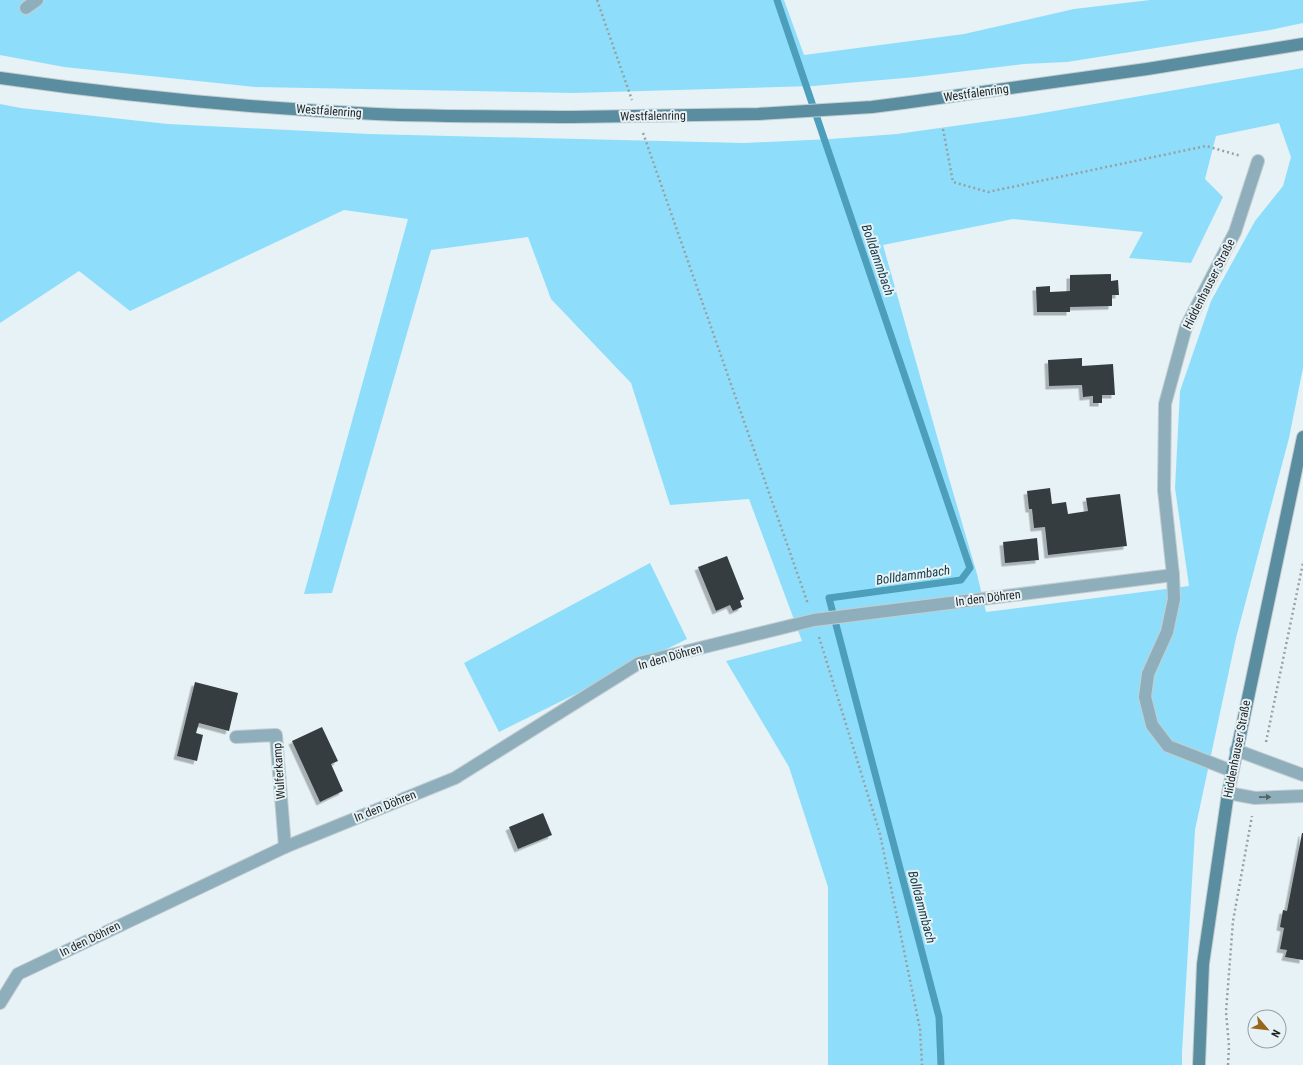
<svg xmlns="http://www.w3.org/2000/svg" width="1303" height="1065" font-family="'Roboto Condensed',sans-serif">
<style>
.green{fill:#8edefb;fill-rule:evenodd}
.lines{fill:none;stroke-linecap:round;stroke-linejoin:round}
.stream{stroke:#4c9ebb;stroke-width:7}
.building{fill:#353e41;filter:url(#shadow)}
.minor-casing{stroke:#c3cdd0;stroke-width:14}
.secondary-casing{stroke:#c3cdd0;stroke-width:14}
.path{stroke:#97a0a2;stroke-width:2.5;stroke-dasharray:2 3;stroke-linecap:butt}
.minor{stroke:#8daeba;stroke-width:12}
.secondary{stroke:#5a8da0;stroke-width:12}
.secondary-bridge-casing{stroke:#c3cdd0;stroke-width:14;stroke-linecap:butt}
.secondary-bridge{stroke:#5a8da0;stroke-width:12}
.oneway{fill:#506167}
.labels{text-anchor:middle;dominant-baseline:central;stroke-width:4;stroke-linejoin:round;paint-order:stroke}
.street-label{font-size:12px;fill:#1e2223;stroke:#e7f2f6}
.water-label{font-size:13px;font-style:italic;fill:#133946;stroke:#e7f2f6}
</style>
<defs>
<filter id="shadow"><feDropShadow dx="-3.5" dy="3.5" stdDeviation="0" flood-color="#0004"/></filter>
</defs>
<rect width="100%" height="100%" fill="#e7f2f6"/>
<g class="green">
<polygon points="0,0 784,0 804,55 964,34 1074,9 1150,0 1303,0 1303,23 1270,30 1067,62 1024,64 916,77 813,86 574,93 255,87 64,67 0,55"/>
<path d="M 1303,68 L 1303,368 L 1289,438 L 1236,638 L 1195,830 L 1182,1052 L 1182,1065 L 828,1065 L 828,887 L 789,767 L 726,661 L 802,641 L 749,499 L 670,505 L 631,383 L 551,299 L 528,237 L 431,250 L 332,593 L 304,594 L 408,219 L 344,210 L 130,311 L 79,271 L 0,323 L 0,104 L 21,108 L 168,124 L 369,134 L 744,143 L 830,139 L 897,134 L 1025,116 ZM 1279,123 L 1291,157 L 1283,186 L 1255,221 L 1211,301 L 1180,391 L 1175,488 L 1189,586 L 986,612 L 977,574 L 948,475 L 883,245 L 1013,219 L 1143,232 L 1129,258 L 1191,263 L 1223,197 L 1205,179 L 1216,136 Z"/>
<polygon points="650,563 687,639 499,732 464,663"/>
</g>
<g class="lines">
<polyline class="stream" points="777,0 970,568 961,580 829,598 939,1017 941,1065"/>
</g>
<g class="building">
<polygon points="1111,274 1111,281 1118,280 1119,295 1112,295 1112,306 1070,307 1070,312 1037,312 1036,287 1050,286 1050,292 1070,291 1070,275"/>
<polygon points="1082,358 1082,366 1113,364 1115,395 1102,395 1102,403 1093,403 1093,396 1083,397 1082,385 1049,386 1048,360"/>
<polygon points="1050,488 1052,504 1066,502 1068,514 1088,511 1086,498 1120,494 1127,546 1048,555 1045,527 1034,528 1032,509 1029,509 1027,491"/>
<polygon points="1037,538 1039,560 1005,563 1003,542"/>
<polygon points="727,556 744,599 740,601 742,607 733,611 730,605 716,611 698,567"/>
<polygon points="195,682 238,693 229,731 199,723 196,733 203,735 197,761 177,756"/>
<polygon points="322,727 338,761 331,764 343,791 320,802 292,741"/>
<polygon points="543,813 552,835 518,849 509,827"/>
<polygon points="1302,833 1303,833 1303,960 1285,957 1287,950 1280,949 1284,928 1280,927 1283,910 1287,911"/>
</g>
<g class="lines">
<g class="minor-casing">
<g id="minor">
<polyline points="26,8 37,0"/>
<polyline points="1173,575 1164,490 1165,404 1186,327 1235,232 1258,161"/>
<polyline points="236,737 276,735 285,847"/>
<polyline points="1236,750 1303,775"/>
<polyline points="1228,793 1255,798 1303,796"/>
<polyline points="0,1003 18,974 285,847 455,778 639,663 814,620 1173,575 1174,599 1167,632 1148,674 1145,697 1152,725 1168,746 1232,771"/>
</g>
</g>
<g class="secondary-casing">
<g id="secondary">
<path d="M 0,78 C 124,96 250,108 376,114 C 441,117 507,116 572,117"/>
<polyline points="903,103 1147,69 1303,44"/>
<polyline points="1199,1065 1203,964 1228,793 1303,437"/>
</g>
</g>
<g class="path">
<polyline points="597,0 632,100"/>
<polyline points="943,129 953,182 988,192 1206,146 1241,156"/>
<polyline points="643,133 808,604"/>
<polyline points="819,637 880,834 920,1029 922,1065"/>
<polyline points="1266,742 1303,563"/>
<polyline points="1228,1065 1229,1046 1226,1012 1233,921 1252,816"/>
</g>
<use href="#minor" class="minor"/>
<use href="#secondary" class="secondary"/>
<g class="secondary-bridge-casing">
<polyline id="secondary-bridge" points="572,117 758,114 872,107 903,103"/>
</g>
<use href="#secondary-bridge" class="secondary-bridge"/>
</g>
<defs><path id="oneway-solid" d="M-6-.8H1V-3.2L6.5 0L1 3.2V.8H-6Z"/></defs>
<use class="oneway" href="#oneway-solid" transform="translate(1265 797) rotate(-1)"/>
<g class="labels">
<g class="street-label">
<text transform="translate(976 93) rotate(-8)">Westfalenring</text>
<text transform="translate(329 111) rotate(4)">Westfalenring</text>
<text transform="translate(653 116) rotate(-1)">Westfalenring</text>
<text transform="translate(1209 284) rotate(-63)">Hiddenhauser Straße</text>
<text transform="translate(988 598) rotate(-7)">In den Döhren</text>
<text transform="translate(670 657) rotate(-16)">In den Döhren</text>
<text transform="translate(1237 749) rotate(-79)">Hiddenhauser Straße</text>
<text transform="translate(279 771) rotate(-94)">Wulferkamp</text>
<text transform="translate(385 806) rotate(-22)">In den Döhren</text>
<text transform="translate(90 939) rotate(-26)">In den Döhren</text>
</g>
<g class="water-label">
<text transform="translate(878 260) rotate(71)">Bolldammbach</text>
<text transform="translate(913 575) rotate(-8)">Bolldammbach</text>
<text transform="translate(922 907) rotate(75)">Bolldammbach</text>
</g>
</g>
<g transform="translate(1267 1029) rotate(118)"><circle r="19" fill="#e7f2f6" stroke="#979fa2"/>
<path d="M0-3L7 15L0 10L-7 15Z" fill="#98681a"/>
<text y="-6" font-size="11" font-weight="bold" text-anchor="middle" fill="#1e2223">N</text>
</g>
</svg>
